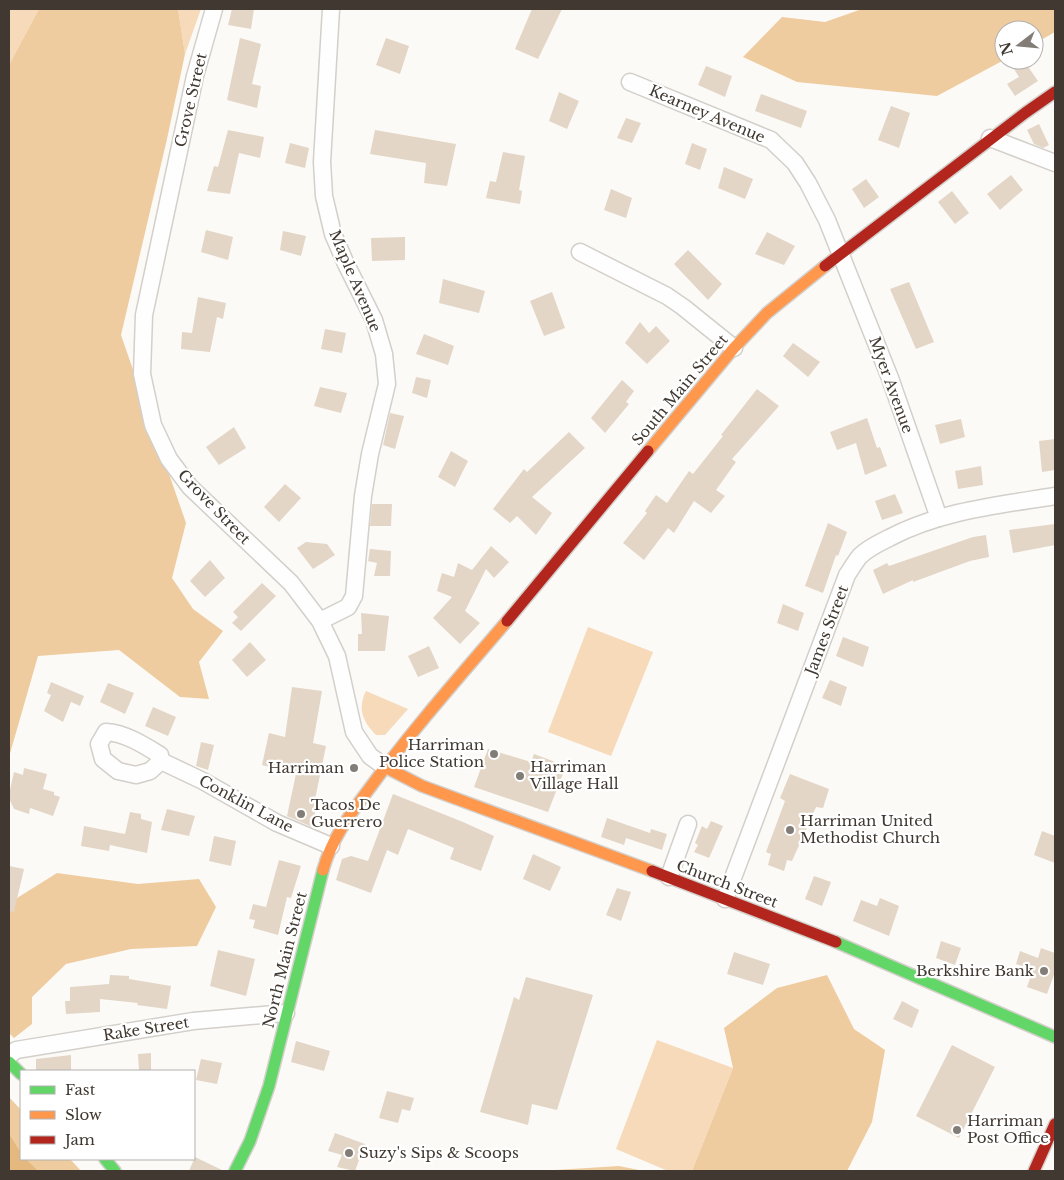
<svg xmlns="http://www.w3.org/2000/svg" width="1064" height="1180" font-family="'Libre Baskerville',serif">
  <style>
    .green { fill: #f6dab9 }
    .forest { fill: #efcc9f }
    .water { fill: #e4b87f }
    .building { fill: #e3d6c6 }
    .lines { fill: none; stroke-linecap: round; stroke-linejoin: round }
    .street-casing { stroke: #d3cfca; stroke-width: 19 }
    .fast-casing { stroke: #d3cfca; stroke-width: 14 }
    .slow-casing { stroke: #d3cfca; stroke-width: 14 }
    .jam-casing { stroke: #d3cfca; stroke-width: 14 }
    .street { stroke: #fffefe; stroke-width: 16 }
    .fast { stroke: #63d668; stroke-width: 11 }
    .slow { stroke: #ff974d; stroke-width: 11 }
    .jam { stroke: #b3261e; stroke-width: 11 }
    .poi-dot { fill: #827d76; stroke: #fff; stroke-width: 2 }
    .labels { text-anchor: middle; stroke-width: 4.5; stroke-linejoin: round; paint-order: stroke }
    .street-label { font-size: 15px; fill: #413931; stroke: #fff }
    .poi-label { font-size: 15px; fill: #413931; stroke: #fff; text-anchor: start }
  </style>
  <rect width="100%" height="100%" fill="#fcfaf7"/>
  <!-- green -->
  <g class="green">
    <path d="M9 9H39L9 65Z"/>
    <path d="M178 9H201L185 54Z"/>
    <path d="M588 627 653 652 611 756 548 732Z"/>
    <path d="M366 691 408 709 385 735H376C363 722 357 709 366 691Z"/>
    <path d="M657 1040 733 1068 692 1171H668L616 1149Z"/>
  </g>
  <!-- forest -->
  <g class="forest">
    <path d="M39 9H178L185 54 167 139 121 335 186 523 172 578 193 609 223 631 199 662 209 699 180 697 119 650 38 656 9 757V65Z"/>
    <path d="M862 9H1055V32L1034 44V30H1004V60L937 96 797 82 743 57 782 17 825 22Z"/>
    <path d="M57 873 138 884 199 879 216 907 197 946 131 949 66 964 32 997V1024L14 1038 9 1033V903Z"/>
    <path d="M827 975 854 1029 885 1050 872 1122 847 1171H692L733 1068 724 1028 777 988Z"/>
    <path d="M9 1097 21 1110V1159H70L81 1171H9Z"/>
    <path d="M619 1166 644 1171H555V1170Z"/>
  </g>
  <!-- water -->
  <path class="water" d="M9 1134 21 1153V1159H26L38 1171H9Z"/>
  <!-- building -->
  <g class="building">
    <path d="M232 9H254L251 29 228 25Z"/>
    <path d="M532 9H562L538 59 515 49Z"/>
    <path d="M240 38 261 44 252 84 261 86 257 108 227 100Z"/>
    <path d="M386 38 409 46 400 74 376 65Z"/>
    <path d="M1024 61 1038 81 1015 96 1007 84 1019 77 1014 69Z"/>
    <path d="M706 66 732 76 725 97 698 85Z"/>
    <path d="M559 92 579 101 567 129 549 121Z"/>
    <path d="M761 94 807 111 801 128 755 111Z"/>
    <path d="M891 106 910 113 899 148 878 140Z"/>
    <path d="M626 118 641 123 632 143 617 138Z"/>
    <path d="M1039 124 1049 145 1043 148 1034 144 1027 130Z"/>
    <path d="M228 130 264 137 260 158 239 153 230 194 207 191 214 166 218 167Z"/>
    <path d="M375 130 456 144 447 186 424 183 426 163 370 154Z"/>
    <path d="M290 143 309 148 305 168 285 163Z"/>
    <path d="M692 143 707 149 700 170 685 164Z"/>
    <path d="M503 152 525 156 519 190 522 191 520 204 486 198 490 181 496 182Z"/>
    <path d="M724 167 753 179 745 199 718 188Z"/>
    <path d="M1011 175 1023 190 1000 210 987 194Z"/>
    <path d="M866 179 879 197 864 208 852 189Z"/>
    <path d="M611 189 632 198 626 218 604 210Z"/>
    <path d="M952 191 969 213 955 224 938 202Z"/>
    <path d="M206 230 233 237 228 260 201 252Z"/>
    <path d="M283 231 306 236 301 256 280 250Z"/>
    <path d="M767 232 795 246 784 265 755 254Z"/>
    <path d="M405 237V260L372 261 371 238Z"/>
    <path d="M688 250 722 284 708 300 674 264Z"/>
    <path d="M443 279 485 291 479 313 439 303Z"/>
    <path d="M909 282 934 342 916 349 890 289Z"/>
    <path d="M552 292 565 328 544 336 530 301Z"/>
    <path d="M198 297 226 303 223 319 217 317 210 352 181 349 182 332 192 333Z"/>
    <path d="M640 322 649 333 656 326 670 341 647 364 625 343Z"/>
    <path d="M325 329 346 333 342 353 321 349Z"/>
    <path d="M424 334 454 346 448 365 416 354Z"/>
    <path d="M793 343 820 362 808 377 783 356Z"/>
    <path d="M416 377 431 380 427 398 412 393Z"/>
    <path d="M622 380 634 391 626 402 629 404 605 433 591 418Z"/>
    <path d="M320 387 347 393 341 413 314 406Z"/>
    <path d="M757 389 779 406 732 459 736 462 716 490 725 496 711 513 694 501 674 533 668 528 644 560 623 543 647 513 645 511 656 495 667 503 689 471 693 474 723 436 721 435Z"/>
    <path d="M390 413 404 416 395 449 383 445Z"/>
    <path d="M867 418 877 448 880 447 887 466 865 475 856 443 837 450 830 432Z"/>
    <path d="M961 419 965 437 940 444 935 425Z"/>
    <path d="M234 427 246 448 219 465 206 447Z"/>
    <path d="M569 432 585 448 532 497 552 513 536 535 517 516 510 523 493 509 524 469 527 472Z"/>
    <path d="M1055 439V470L1042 472 1039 441Z"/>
    <path d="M451 451 468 461 455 487 438 477Z"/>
    <path d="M981 466 983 485 958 489 955 471Z"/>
    <path d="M285 484 301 498 279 522 264 507Z"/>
    <path d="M895 494 903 513 882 520 875 501Z"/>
    <path d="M372 504H392L391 526H370Z"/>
    <path d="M828 523 847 532 838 556 836 555 823 593 805 586Z"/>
    <path d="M1055 524V545L1013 553 1009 530Z"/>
    <path d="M986 535 989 557 970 561 913 582V580L883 594 873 570 887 563 889 566 973 537Z"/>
    <path d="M306 542 327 544 335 555 313 569 297 548Z"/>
    <path d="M491 546 509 562 494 578 486 569 465 611 480 623 460 644 433 618 452 597 437 591 439 583 442 573 454 577 458 563 472 570Z"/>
    <path d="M370 549 391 551 390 576H374L377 563 368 561Z"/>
    <path d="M210 560 225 578 205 597 190 581Z"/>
    <path d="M262 583 276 596 241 631 232 623 238 617 233 612Z"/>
    <path d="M783 604 804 613 798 631 777 623Z"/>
    <path d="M361 613 389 616 385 651H358V634H362Z"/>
    <path d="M843 637 869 647 863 667 836 656Z"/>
    <path d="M250 642 266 660 247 677 232 660Z"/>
    <path d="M429 646 439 668 418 677 408 656Z"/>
    <path d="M830 680 847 687 841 706 822 698Z"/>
    <path d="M51 682 84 696 80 706 71 702 63 722 44 711 51 695 47 693Z"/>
    <path d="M108 683 134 693 125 714 100 702Z"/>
    <path d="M292 687 322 691 313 743 326 746 314 804 317 805 312 827 287 816 296 774 262 765 269 733 285 737Z"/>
    <path d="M153 707 176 717 168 736 145 726Z"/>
    <path d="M201 742 214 745 208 770 196 766Z"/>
    <path d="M488 749 531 762 534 754 566 766 548 812 474 787Z"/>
    <path d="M24 768 47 774 43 789 54 792V795L60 797 53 816 30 808 29 814 14 809 9 798V794L14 772 23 775Z"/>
    <path d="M790 774 829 789 823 808 816 807 792 861 787 860 784 871 768 865 771 854 766 852 785 801 780 798Z"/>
    <path d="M393 794 463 822 494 836 481 871 450 859 454 848 408 829 398 855 387 850 371 893 336 880 342 859 351 856 368 861Z"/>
    <path d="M167 809 195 816 189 836 161 830Z"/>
    <path d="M130 812 141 814V819L152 822 147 853 110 845 109 851 81 846 84 826 125 834Z"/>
    <path d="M607 818 650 833 651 829 667 834 662 850 626 838 624 845 601 837Z"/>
    <path d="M711 821 723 826 709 858 694 852 698 845 695 843 702 826 707 829Z"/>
    <path d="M1042 831 1055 836V863L1034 855Z"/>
    <path d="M214 836 236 841 231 866 209 861Z"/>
    <path d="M533 854 561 867 550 891 523 879Z"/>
    <path d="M279 860 301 866 291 898 287 897 278 935 253 928 255 920 249 919 253 904 266 907Z"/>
    <path d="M9 866 24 869 14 912 9 911Z"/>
    <path d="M814 876 831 882 822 906 805 899Z"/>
    <path d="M617 888 631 892 621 921 606 915Z"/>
    <path d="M880 898 899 906 889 936 853 921 861 900 877 906Z"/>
    <path d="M941 941 961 948 955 965 936 958Z"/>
    <path d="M1041 948 1055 953V972L1047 994 1027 987 1033 970 1016 964 1020 951 1038 958Z"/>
    <path d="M218 950 255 959 246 996 210 986Z"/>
    <path d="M734 952 770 964 763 985 727 974Z"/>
    <path d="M110 975 129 976V979L171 986 167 1009 137 1005 138 1003 100 999V1012L66 1014 65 1001H70V987L109 984Z"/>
    <path d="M526 977 593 995 557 1110 532 1104 528 1125 480 1112 514 997 519 1000Z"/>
    <path d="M902 1001 919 1010 912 1028 893 1019Z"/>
    <path d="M296 1041 330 1051 324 1071 291 1062Z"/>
    <path d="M952 1045 995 1067 959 1138 916 1116Z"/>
    <path d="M151 1053V1071H139L138 1054Z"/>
    <path d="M71 1055V1071H36V1059Z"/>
    <path d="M201 1059 222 1063 217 1084 196 1080Z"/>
    <path d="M387 1091 414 1098 410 1111 402 1109 398 1123 379 1118Z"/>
    <path d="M335 1133 365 1144 355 1171 337 1167 342 1155 328 1151Z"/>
    <path d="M195 1157 222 1170 221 1171H189Z"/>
  </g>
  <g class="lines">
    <!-- street casing -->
    <g class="street-casing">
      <g id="street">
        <path d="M214 9 195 76 144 315 142 374 153 425 169 459 190 487 291 583 320 621 337 656 354 732 370 756 385 767"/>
        <path d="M630 82 771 140 795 163 808 183 827 220 890 378 939 518"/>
        <path d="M990 138 1055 163"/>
        <path d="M580 252 667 296 683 307 734 348"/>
        <path d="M320 621 348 607 354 596 363 496 370 454 387 384 384 354 374 320 346 264 333 234 324 196 322 162 331 9"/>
        <path d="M106 732C125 733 144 745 160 755L161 761 150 771 136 775 118 771 103 759 99 744Z"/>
        <path d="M161 761 203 781 277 823 331 846"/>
        <path d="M669 877 688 824"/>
        <path d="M725 899 847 575C851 569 855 562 860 556 868 548 879 543 889 538 940 511 999 505 1055 496"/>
        <path d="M9 1056 16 1050 193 1021 286 1013"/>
      </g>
    </g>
    <!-- fast casing -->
    <g class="fast-casing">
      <g id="fast">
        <path d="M836 942 1055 1037"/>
        <path d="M9 1062 21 1074"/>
        <path d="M105 1159 115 1171"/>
        <path d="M235 1171 250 1141 269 1086 323 870"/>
      </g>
    </g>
    <!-- slow casing -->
    <g class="slow-casing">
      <g id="slow">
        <path d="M648 451 734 348 767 313 825 266"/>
        <path d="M385 767 422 786 652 871"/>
        <path d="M323 870C332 837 352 812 372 785 414 728 461 675 507 621"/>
      </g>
    </g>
    <!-- jam casing -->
    <g class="jam-casing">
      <g id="jam">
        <path d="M825 266 1025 113 1055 92"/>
        <path d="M507 621 648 451"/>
        <path d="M652 871 836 942"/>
        <path d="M1034 1171 1055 1124"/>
      </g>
    </g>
    <!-- street -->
    <use href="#street" class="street"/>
    <!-- fast -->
    <use href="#fast" class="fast"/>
    <!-- slow -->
    <use href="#slow" class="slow"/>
    <!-- jam -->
    <use href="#jam" class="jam"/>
  </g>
  <!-- markers -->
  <g class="poi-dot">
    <circle cx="494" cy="754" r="5"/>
    <circle cx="354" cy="768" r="5"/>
    <circle cx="520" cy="776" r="5"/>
    <circle cx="301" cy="814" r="5"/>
    <circle cx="790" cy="830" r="5"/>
    <circle cx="1044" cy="971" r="5"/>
    <circle cx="957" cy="1130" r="5"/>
    <circle cx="349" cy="1153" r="5"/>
  </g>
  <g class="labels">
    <!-- street labels -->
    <g class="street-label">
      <text transform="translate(191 100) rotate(-77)" y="5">Grove Street</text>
      <text transform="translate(707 114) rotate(23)" y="5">Kearney Avenue</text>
      <text transform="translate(355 281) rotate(67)" y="5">Maple Avenue</text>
      <text transform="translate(891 385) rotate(70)" y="5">Myer Avenue</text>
      <text transform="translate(680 390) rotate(-50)" y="5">South Main Street</text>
      <text transform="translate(214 507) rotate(46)" y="5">Grove Street</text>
      <text transform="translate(827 630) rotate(-69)" y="5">James Street</text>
      <text transform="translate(246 804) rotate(28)" y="5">Conklin Lane</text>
      <text transform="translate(727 884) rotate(21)" y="5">Church Street</text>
      <text transform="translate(285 960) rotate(-76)" y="5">North Main Street</text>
      <text transform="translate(146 1029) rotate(-9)" y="5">Rake Street</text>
    </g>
    <!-- poi labels -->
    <g class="poi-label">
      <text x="484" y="750" text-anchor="end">Harriman<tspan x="484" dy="17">Police Station</tspan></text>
      <text x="530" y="772">Harriman<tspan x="530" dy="17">Village Hall</tspan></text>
      <text x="344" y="773" text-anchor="end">Harriman</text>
      <text x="311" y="810">Tacos De<tspan x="311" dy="17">Guerrero</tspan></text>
      <text x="800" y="826">Harriman United<tspan x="800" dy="17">Methodist Church</tspan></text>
      <text x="1034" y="976" text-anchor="end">Berkshire Bank</text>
      <text x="967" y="1126">Harriman<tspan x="967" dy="17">Post Office</tspan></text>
      <text x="359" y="1158">Suzy's Sips &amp; Scoops</text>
    </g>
  </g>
  <!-- border -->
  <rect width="1064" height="1180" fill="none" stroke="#413931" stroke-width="20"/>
  <!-- legend -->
  <rect x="20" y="1070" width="175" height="90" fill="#ffffff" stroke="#b3b0ad"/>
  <rect x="30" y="1086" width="25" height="8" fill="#63d668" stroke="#b3b0ad"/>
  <text x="65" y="1095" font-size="15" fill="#413931">Fast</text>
  <rect x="30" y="1111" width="25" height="8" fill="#ff974d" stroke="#b3b0ad"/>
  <text x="65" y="1120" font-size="15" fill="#413931">Slow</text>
  <rect x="30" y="1136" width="25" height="8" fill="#b3261e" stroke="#b3b0ad"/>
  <text x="65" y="1145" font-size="15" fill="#413931">Jam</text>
  <!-- north arrow -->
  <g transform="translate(1019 45) rotate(254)"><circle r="24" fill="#ffffff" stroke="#b3b0ad"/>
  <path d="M0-4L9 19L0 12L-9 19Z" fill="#827d76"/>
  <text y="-8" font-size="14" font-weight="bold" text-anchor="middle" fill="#413931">N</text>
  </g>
</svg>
